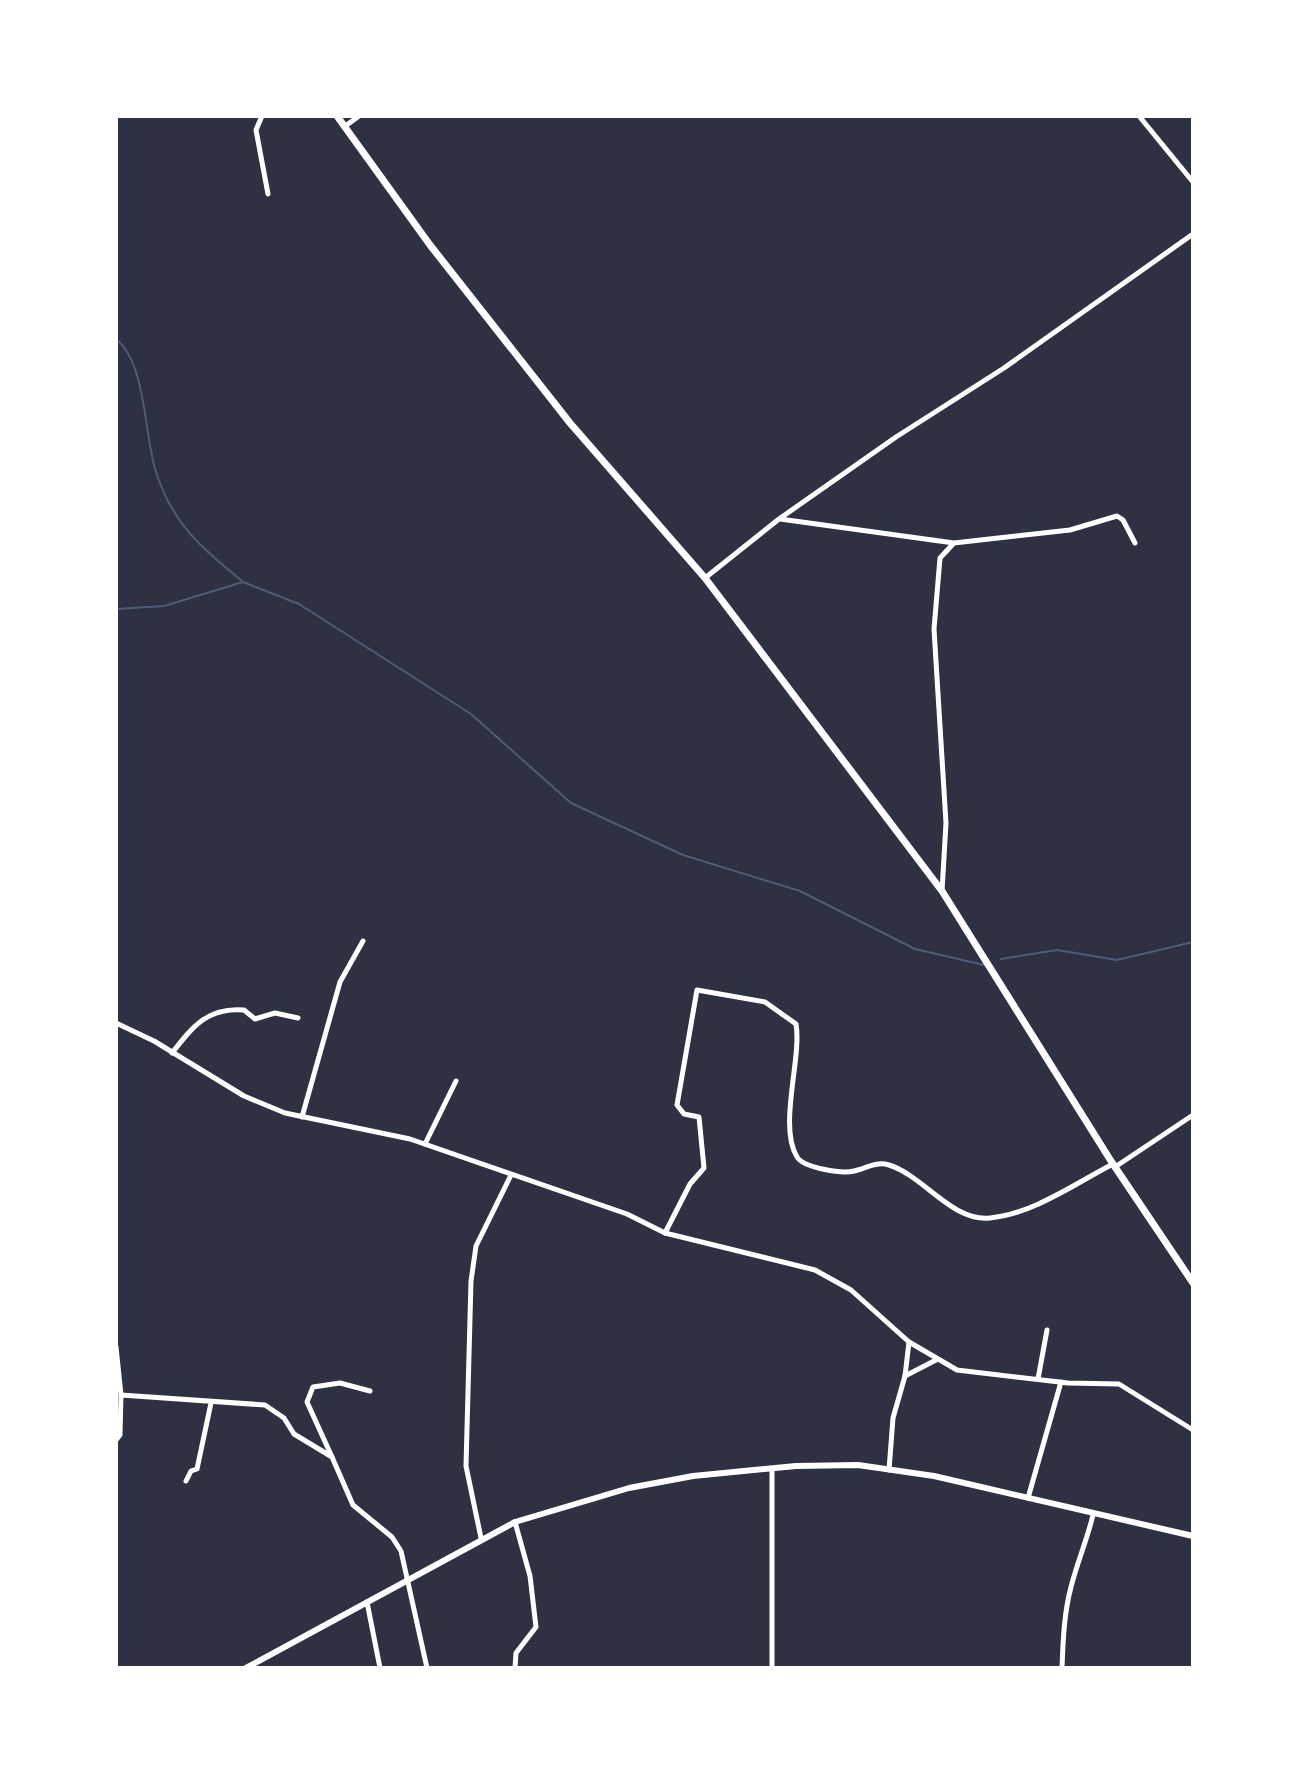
<svg xmlns="http://www.w3.org/2000/svg" width="1309" height="1784" font-family="Commissioner,sans-serif">
  <style>
    .lines { fill: none; stroke-linecap: round; stroke-linejoin: round }
    .stream { stroke: #4f5d75; stroke-width: 2 }
    .minor { stroke: #fff; stroke-width: 5 }
    .tertiary { stroke: #fff; stroke-width: 6 }
    .primary { stroke: #fff; stroke-width: 7 }
  </style>
  <rect width="100%" height="100%" fill="#2d3142"/>
  <g class="lines">
    <!-- stream -->
    <g class="stream">
      <path d="M116 339C147 364 144 437 156 472 173 525 201 547 242 581"/>
      <path d="M116 609 164 606 243 582 299 604 471 714 571 803 683 855 800 891 915 949 984 965"/>
      <path d="M1001 959 1057 950 1117 960 1193 942"/>
    </g>
    <!-- minor -->
    <g class="minor">
      <path d="M262 116 256 130 268 194"/>
      <path d="M1139 116 1193 182"/>
      <path d="M344 127 359 116"/>
      <path d="M780 519 954 543 1070 530 1117 516 1123 520 1135 543"/>
      <path d="M705 578 779 519 896 437 1004 368 1193 234"/>
      <path d="M942 891 946 823 934 629 940 558 953 544"/>
      <path d="M116 1023 154 1041 244 1096 285 1113 410 1139 627 1214 665 1233 815 1270 851 1290 909 1342 957 1370 1068 1383 1119 1384 1193 1430"/>
      <path d="M172 1053C193 1026 208 1007 244 1010L255 1019 275 1013 298 1018"/>
      <path d="M302 1117 340 982 363 941"/>
      <path d="M425 1144 456 1081"/>
      <path d="M1115 1167 1193 1115"/>
      <path d="M665 1233 690 1184 704 1168 699 1117 684 1114 677 1105 697 990 765 1002 796 1024C802 1058 778 1126 797 1157 804 1168 842 1174 854 1171 867 1168 876 1161 889 1165 924 1176 952 1222 990 1218 1033 1214 1076 1183 1113 1164"/>
      <path d="M116 1347 121 1395"/>
      <path d="M905 1376 936 1360"/>
      <path d="M1038 1379 1047 1330"/>
      <path d="M116 1440 120 1435 121 1395 265 1405 284 1418 294 1434 332 1457 353 1505 392 1537 401 1551 427 1668"/>
      <path d="M332 1457 307 1402 313 1387 340 1383 370 1391"/>
      <path d="M772 1469V1668"/>
      <path d="M889 1470 893 1418 905 1376 909 1342"/>
      <path d="M186 1481 191 1471 197 1469 211 1403"/>
      <path d="M1028 1498 1061 1382"/>
      <path d="M515 1522 530 1576 536 1627 516 1653 515 1668"/>
      <path d="M481 1538 466 1466 471 1281 476 1246 511 1175"/>
      <path d="M367 1602 380 1668"/>
      <path d="M1062 1668C1063 1641 1064 1613 1071 1587 1077 1563 1087 1540 1093 1515"/>
    </g>
    <!-- tertiary -->
    <path class="tertiary" d="M246 1668 515 1522 629 1488 693 1476 796 1466 858 1465 934 1476 1193 1536"/>
    <!-- primary -->
    <path class="primary" d="M337 116 430 245 570 423 705 578 942 891 1111 1161 1193 1283"/>
  </g>
  <!-- border -->
  <rect width="1309" height="1784" fill="none" stroke="#ffffff" stroke-width="236"/>
</svg>
